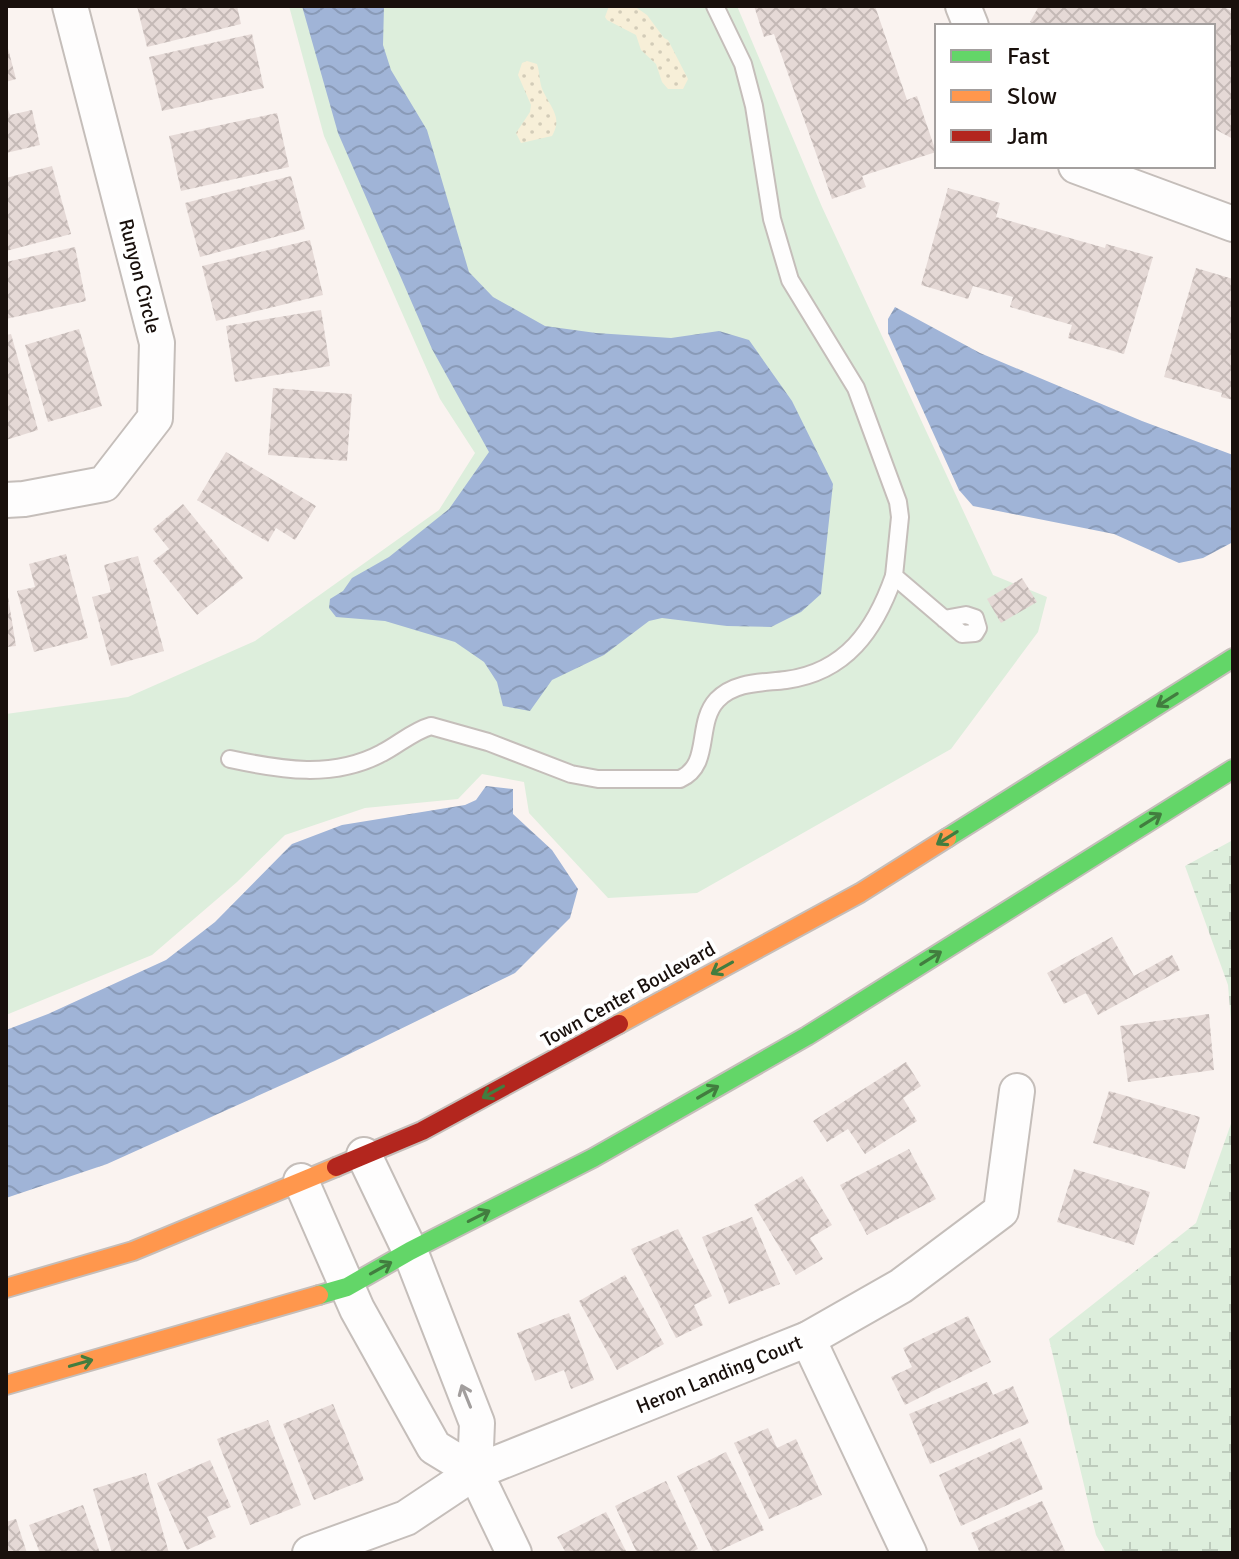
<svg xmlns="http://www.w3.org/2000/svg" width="1239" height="1559" font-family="Signika,sans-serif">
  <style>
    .grass { fill: #ddeedc }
    .wetland { fill: url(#wetland-marsh) }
    .sand { fill: url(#sand-dots) }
    .water { fill: url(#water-waves) }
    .building { fill: url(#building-cross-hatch) }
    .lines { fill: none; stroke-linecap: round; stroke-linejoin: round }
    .lane-casing { stroke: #c5beba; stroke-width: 20 }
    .street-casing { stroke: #c5beba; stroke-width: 38 }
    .fast-casing { stroke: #c5beba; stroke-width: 22 }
    .slow-casing { stroke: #c5beba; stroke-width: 22 }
    .jam-casing { stroke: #c5beba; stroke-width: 22 }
    .lane { stroke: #fefdfd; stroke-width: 16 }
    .street { stroke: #fefdfd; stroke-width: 34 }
    .fast { stroke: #63d668; stroke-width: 18 }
    .slow { stroke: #ff974d; stroke-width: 18 }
    .jam { stroke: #b3261e; stroke-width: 18 }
    .oneway { stroke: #427d3f }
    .oneway2 { stroke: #a29e9d }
    .labels { text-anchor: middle; stroke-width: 8; stroke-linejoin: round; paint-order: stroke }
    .street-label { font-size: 20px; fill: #19100c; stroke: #fff }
  </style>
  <defs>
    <pattern id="wetland-marsh" width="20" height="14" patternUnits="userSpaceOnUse" patternTransform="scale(2)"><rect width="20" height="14" fill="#ddeedc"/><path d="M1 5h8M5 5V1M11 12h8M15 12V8" fill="none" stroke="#bdcbbc"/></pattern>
    <pattern id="sand-dots" width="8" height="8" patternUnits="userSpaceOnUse" patternTransform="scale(2)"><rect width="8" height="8" fill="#f7efd8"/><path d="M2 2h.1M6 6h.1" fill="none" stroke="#d3ccb8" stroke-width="1.8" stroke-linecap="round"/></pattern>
    <pattern id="water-waves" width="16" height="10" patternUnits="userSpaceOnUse" patternTransform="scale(2)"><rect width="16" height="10" fill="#a0b4d7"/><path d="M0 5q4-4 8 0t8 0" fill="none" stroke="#899ab7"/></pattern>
    <pattern id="building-cross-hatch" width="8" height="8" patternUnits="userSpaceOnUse" patternTransform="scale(2)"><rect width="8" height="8" fill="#e5d9d6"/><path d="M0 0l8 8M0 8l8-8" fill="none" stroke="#c4b9b6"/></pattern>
  </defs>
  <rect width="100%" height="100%" fill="#faf3f0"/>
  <!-- grass -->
  <path class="grass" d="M289 6H737L822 207 993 575 1047 597 1038 632 951 749 697 893 608 898 529 813 524 782 482 774 458 799 365 808 285 835 237 882 152 955 6 1015V714L128 697 255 641 439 510 475 453 440 399 324 136Z"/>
  <!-- wetland -->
  <g class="wetland">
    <path d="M1233 840V1045L1228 985 1185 866Z"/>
    <path d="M1233 1118V1553H1106L1096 1535 1049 1339 1196 1223Z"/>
  </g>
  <!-- sand -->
  <g class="sand">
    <path d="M609 6H634L647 15 664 38 668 40 688 79 683 89H668L662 82 656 64 641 50 636 35 607 20 605 17Z"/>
    <path d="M527 61 537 64C540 72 539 83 543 91 551 108 563 118 552 136L521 143 516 133 530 112 531 105 518 75 522 63Z"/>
  </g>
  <!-- water -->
  <g class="water">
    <path d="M302 6H384L383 45 391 70 427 130 469 272 493 297 545 326 596 333 671 338 719 331 749 340 792 401 833 484 821 594 801 612 771 627 727 626 662 618 649 621 604 655 552 680 530 711 503 706 497 682 484 662 455 642 385 621 336 617 329 608 330 599 343 591 352 578 389 557 449 509 489 452 432 349 338 133Z"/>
    <path d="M895 307 980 353 1142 421 1233 455V542L1203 558 1179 563 1114 534 973 506 959 490 888 333V319Z"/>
    <path d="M486 786 513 789V814L552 850 578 889 570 918 515 973 335 1061 107 1164 6 1198V1030L48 1014 166 960 215 922 292 844 342 825 465 805 476 800Z"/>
  </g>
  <!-- building -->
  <g class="building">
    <path d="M137 6H237L241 24 147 47Z"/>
    <path d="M754 6H875L907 100 917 96 936 152 862 176 866 187 832 199 774 34 764 37Z"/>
    <path d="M1039 6H1223L1233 12V139L1213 128V26H1037L1030 22Z"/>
    <path d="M252 34 264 88 162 111 149 57Z"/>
    <path d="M6 41 16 79 6 82Z"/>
    <path d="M6 103 10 115 32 110 40 145 6 153Z"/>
    <path d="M277 113 289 167 181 191 169 136Z"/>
    <path d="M52 166 71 234 6 251V178Z"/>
    <path d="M291 176 305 229 200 257 185 203Z"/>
    <path d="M948 188 1000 203 996 217 1105 248 1106 244 1153 257 1124 354 1068 338 1072 325 1010 307 1013 297 973 286 968 299 921 285Z"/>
    <path d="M310 240 323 295 216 321 202 266Z"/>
    <path d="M75 247 86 301 6 319V262Z"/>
    <path d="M1196 268 1233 279V400L1221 397 1222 393 1164 377Z"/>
    <path d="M321 310 330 366 235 382 226 326Z"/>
    <path d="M79 329 102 406 48 422 25 345Z"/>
    <path d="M11 334 38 430 6 440V335Z"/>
    <path d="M273 388 352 394 347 461 268 455Z"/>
    <path d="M226 452 316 506 295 540 276 528 268 542 197 500Z"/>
    <path d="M183 504 243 578 197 615 153 561 169 549 153 529Z"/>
    <path d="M66 554 88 638 34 652 17 591 35 587 29 564Z"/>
    <path d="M138 556 164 651 111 666 92 597 111 592 104 565Z"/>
    <path d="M1022 578 1037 602 1001 623 987 599Z"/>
    <path d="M8 597 16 646 6 647V598Z"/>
    <path d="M1112 937 1134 976 1172 955 1180 970 1098 1015 1086 993 1064 1004 1047 973Z"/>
    <path d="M1209 1014 1214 1070 1128 1082 1120 1026Z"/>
    <path d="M906 1062 921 1086 903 1098 917 1121 865 1154 848 1129 827 1142 813 1121Z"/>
    <path d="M1109 1091 1200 1117 1185 1169 1093 1143Z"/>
    <path d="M909 1149 936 1199 867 1235 840 1185Z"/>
    <path d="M1074 1169 1150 1192 1134 1245 1057 1222Z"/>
    <path d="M802 1176 832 1225 810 1238 823 1259 796 1275 754 1205Z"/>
    <path d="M752 1217 780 1284 729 1304 702 1237Z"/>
    <path d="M678 1229 712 1296 694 1305 703 1325 676 1338 631 1249Z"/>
    <path d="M625 1275 664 1344 617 1370 579 1301Z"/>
    <path d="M569 1313 594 1380 571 1389 564 1370 535 1381 517 1333Z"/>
    <path d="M968 1316 991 1362 905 1405 891 1377 912 1367 903 1348Z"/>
    <path d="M987 1382 993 1395 1013 1386 1029 1423 930 1464 909 1414Z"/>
    <path d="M333 1404 364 1480 314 1500 283 1424Z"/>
    <path d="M268 1420 301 1505 250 1525 217 1439Z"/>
    <path d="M768 1428 777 1448 796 1439 822 1495 769 1519 734 1443Z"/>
    <path d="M1020 1438 1043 1489 961 1526 939 1475Z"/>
    <path d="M726 1452 764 1530 714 1553 677 1476Z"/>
    <path d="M210 1460 231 1507 207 1517 216 1537 187 1550 157 1483Z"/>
    <path d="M146 1473 169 1553H112L93 1489Z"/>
    <path d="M666 1481 698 1549 690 1553H637L615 1506Z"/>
    <path d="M1042 1501 1066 1553H980L971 1533Z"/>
    <path d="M83 1505 100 1553H40L29 1525Z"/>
    <path d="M606 1512 627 1553H566L557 1537Z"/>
    <path d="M16 1519 27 1553H6V1522Z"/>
  </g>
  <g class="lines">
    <!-- lane casing -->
    <g class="lane-casing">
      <g id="lane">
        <path d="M715 6 743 64 754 106 772 219 790 280 856 388 898 502 900 517 894 576 962 634 975 633 978 628 975 618 966 615 944 619"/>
        <path d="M230 759C281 770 333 779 382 753 398 745 413 731 431 726L488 742 571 774 598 779H680C712 765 695 724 717 700 735 681 763 683 786 680 846 672 875 630 894 576"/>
      </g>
    </g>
    <!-- street casing -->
    <g class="street-casing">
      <g id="street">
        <path d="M963 6 971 26"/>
        <path d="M1076 166 1233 224"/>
        <path d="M6 500 24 499 104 484 155 418 157 343 70 6"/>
        <path d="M364 1155 410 1251 477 1423 475 1472 514 1553"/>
        <path d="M301 1181 357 1309 434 1447 475 1472"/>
        <path d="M808 1339 909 1553"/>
        <path d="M310 1553 406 1518 475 1472 808 1339 901 1286 1001 1211 1017 1091"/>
      </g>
    </g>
    <!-- fast casing -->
    <g class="fast-casing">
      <g id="fast">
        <path d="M947 838 1233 658"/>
        <path d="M319 1295 347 1287 410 1251 593 1158 807 1036 1233 769"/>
      </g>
    </g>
    <!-- slow casing -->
    <g class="slow-casing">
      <g id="slow">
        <path d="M619 1024 860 893 947 838"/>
        <path d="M6 1288 133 1251 336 1167"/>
        <path d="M6 1385 319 1295"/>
      </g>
    </g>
    <!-- jam casing -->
    <g class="jam-casing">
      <path id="jam" d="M336 1167 422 1131 619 1024"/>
    </g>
    <!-- lane -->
    <use href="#lane" class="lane"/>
    <!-- street -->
    <use href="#street" class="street"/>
    <!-- fast -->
    <use href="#fast" class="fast"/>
    <!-- slow -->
    <use href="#slow" class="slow"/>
    <!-- jam -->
    <use href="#jam" class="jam"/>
  </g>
  <!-- one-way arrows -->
  <defs><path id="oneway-shaft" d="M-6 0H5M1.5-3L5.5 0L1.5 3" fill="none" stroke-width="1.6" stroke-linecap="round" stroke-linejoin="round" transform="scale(2)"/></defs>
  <g class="oneway">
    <use href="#oneway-shaft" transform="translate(1167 700) rotate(148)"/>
    <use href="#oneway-shaft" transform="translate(1151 820) rotate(-32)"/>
    <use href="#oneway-shaft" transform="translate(947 838) rotate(148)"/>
    <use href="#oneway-shaft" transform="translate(931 958) rotate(-32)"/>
    <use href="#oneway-shaft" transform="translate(722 968) rotate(151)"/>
    <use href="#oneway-shaft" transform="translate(493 1092) rotate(151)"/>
    <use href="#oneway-shaft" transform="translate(708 1092) rotate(-30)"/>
    <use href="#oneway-shaft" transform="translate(479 1216) rotate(-27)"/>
    <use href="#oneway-shaft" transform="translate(381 1268) rotate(-29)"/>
    <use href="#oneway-shaft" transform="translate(81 1363) rotate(-16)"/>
  </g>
  <use class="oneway2" href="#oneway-shaft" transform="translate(466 1396) rotate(-112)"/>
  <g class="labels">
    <!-- street labels -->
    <g class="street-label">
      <text transform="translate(140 276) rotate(76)" y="7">Runyon Circle</text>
      <text transform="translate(628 994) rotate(-29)" y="7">Town Center Boulevard</text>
      <text transform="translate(719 1374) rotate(-22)" y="7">Heron Landing Court</text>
    </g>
  </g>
  <!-- border -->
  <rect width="1239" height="1559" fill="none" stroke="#19100c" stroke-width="16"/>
  <!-- legend -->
  <rect x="935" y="24" width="280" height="144" fill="#ffffff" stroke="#a39f9e" stroke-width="2"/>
  <rect x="951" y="50" width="40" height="12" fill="#63d668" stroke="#a39f9e" stroke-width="2"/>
  <text x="1007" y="64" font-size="24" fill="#19100c">Fast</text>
  <rect x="951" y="90" width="40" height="12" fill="#ff974d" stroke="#a39f9e" stroke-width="2"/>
  <text x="1007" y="104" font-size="24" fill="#19100c">Slow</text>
  <rect x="951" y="130" width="40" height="12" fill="#b3261e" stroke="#a39f9e" stroke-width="2"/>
  <text x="1007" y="144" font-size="24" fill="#19100c">Jam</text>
</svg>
